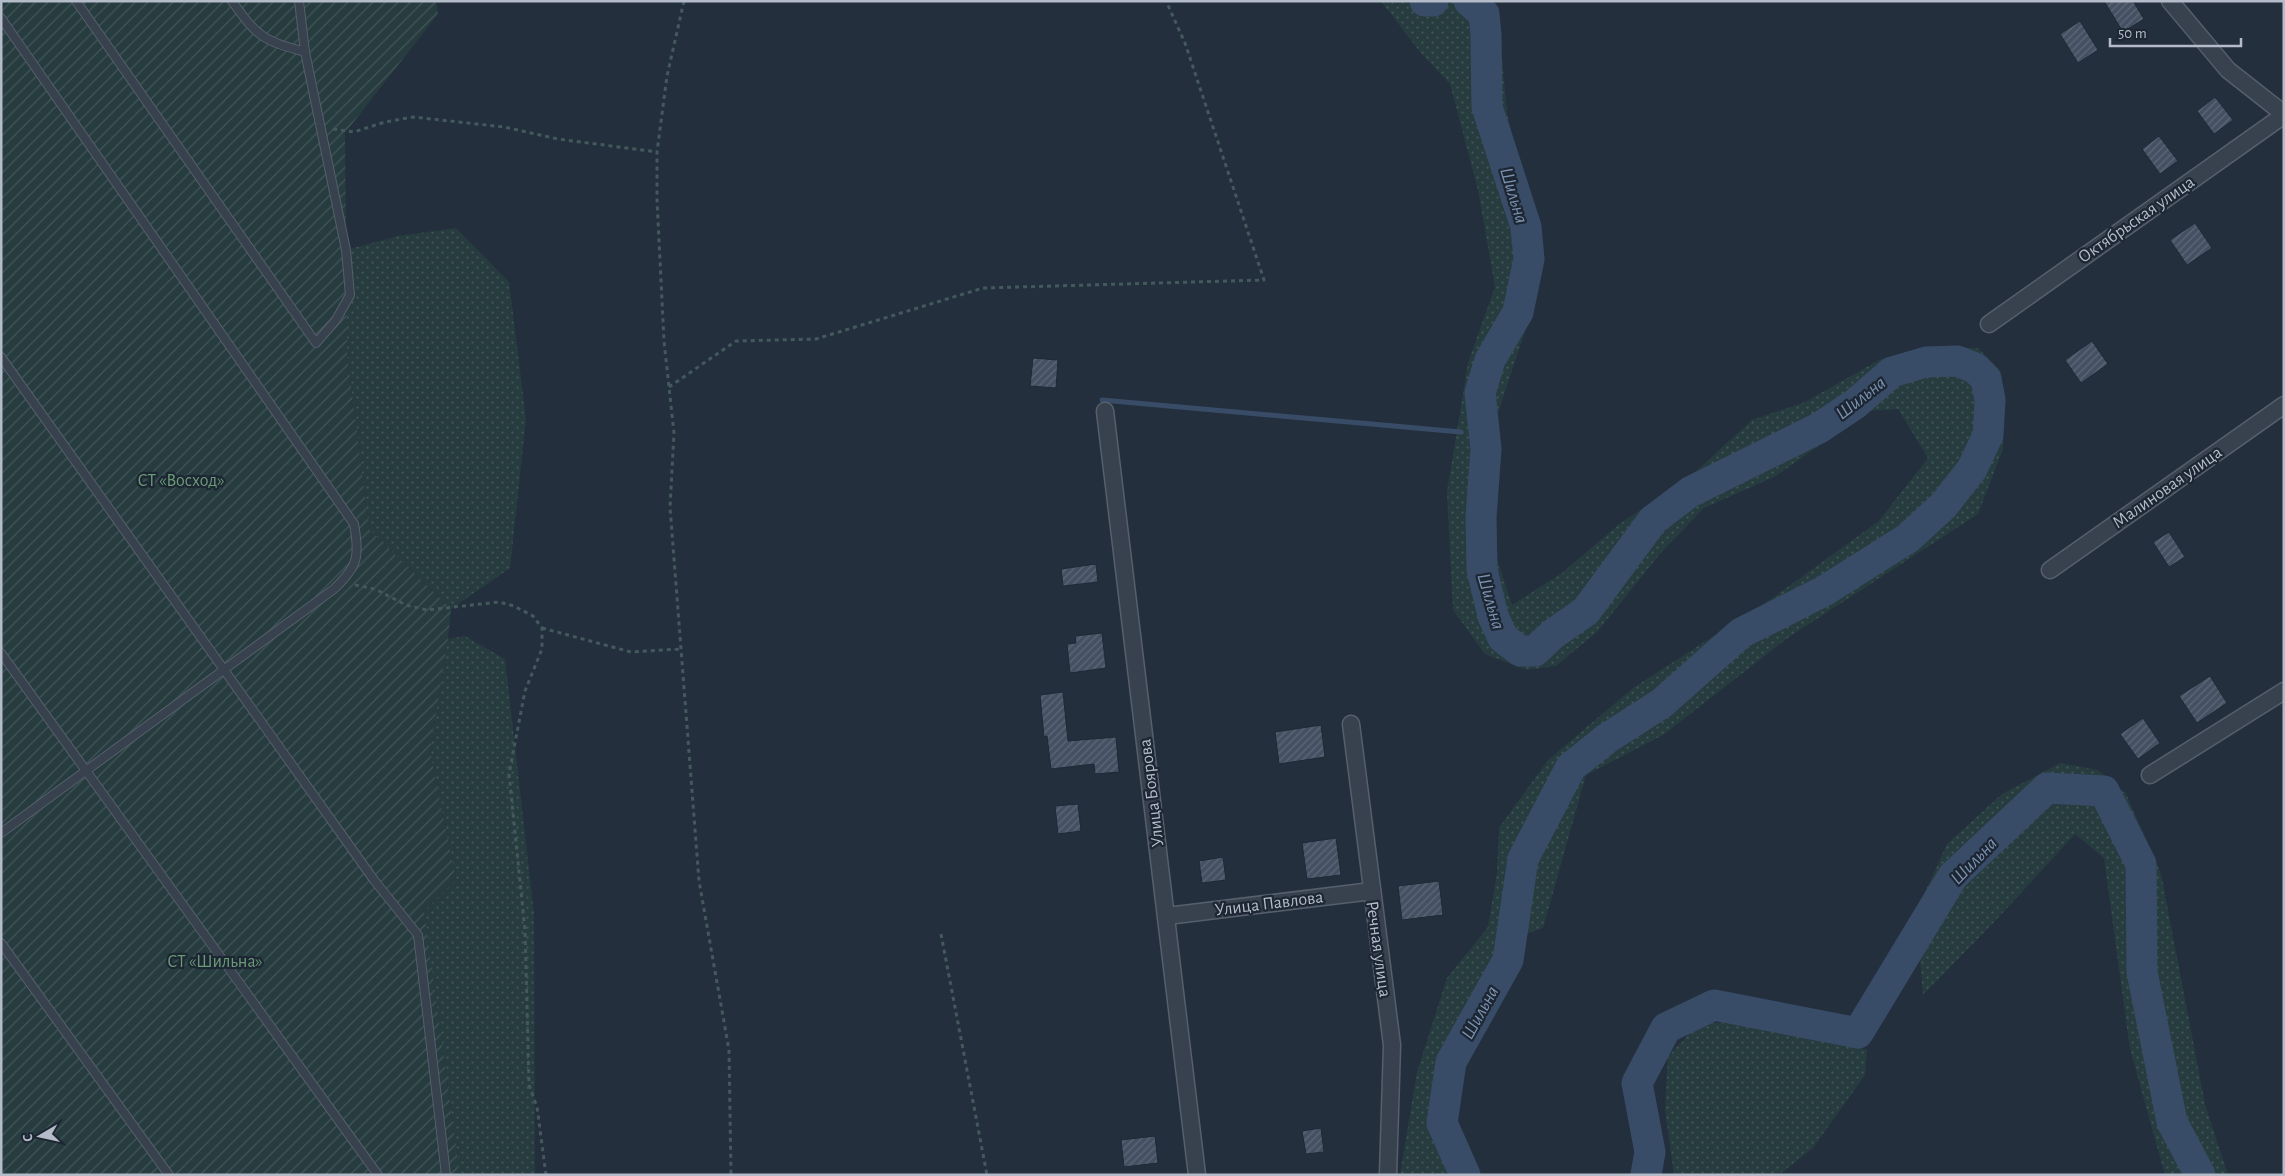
<svg xmlns="http://www.w3.org/2000/svg" width="2285" height="1176" font-family="'Alegreya Sans',sans-serif">
  <style>
    .grass { fill: url(#grass-dots) }
    .garden { fill: url(#garden-furrows) }
    .lines { fill: none; stroke-linecap: round; stroke-linejoin: round }
    .stream { stroke: #394c67; stroke-width: 5 }
    .river { stroke: #394c67; stroke-width: 31 }
    .building { fill: url(#building-hatch); stroke: #1f2835 }
    .service-casing { stroke: #565f6c; stroke-width: 10 }
    .minor-casing { stroke: #565f6c; stroke-width: 19 }
    .path { stroke: #44595c; stroke-width: 3; stroke-dasharray: 4 4; stroke-linecap: butt }
    .service { stroke: #38414e; stroke-width: 8 }
    .minor { stroke: #38414e; stroke-width: 16 }
    .labels { text-anchor: middle; stroke-width: 4.5; stroke-linejoin: round; paint-order: stroke }
    .street-label { font-size: 18px; fill: #b4bcc9; stroke: #1d2633 }
    .park-label { font-size: 18px; fill: #6b9a76; stroke: #1d2633 }
    .water-label { font-size: 19px; font-style: italic; fill: #7c92b1; stroke: #1d2633 }
  </style>
  <defs>
    <pattern id="grass-dots" width="8" height="8" patternUnits="userSpaceOnUse" patternTransform="scale(1.25)"><rect width="8" height="8" fill="#263c3f"/><path d="M2 2h.1M6 6h.1" fill="none" stroke="#435659" stroke-width="1.8" stroke-linecap="round"/></pattern>
    <pattern id="garden-furrows" width="10" height="10" patternUnits="userSpaceOnUse" patternTransform="scale(1.25)"><rect width="10" height="10" fill="#263c3f"/><path d="M-1 1l2-2M0 10L10 0M9 11l2-2" fill="none" stroke="#435659"/></pattern>
    <pattern id="building-hatch" width="6" height="6" patternUnits="userSpaceOnUse" patternTransform="scale(1.25)"><rect width="6" height="6" fill="#455162"/><path d="M-1 1l2-2M0 6l6-6M5 7l2-2" fill="none" stroke="#5d6877"/></pattern>
  </defs>
  <rect width="100%" height="100%" fill="#242f3e"/>
  <!-- grass -->
  <g class="grass">
    <path d="M1381 1H1486L1502 59 1507 113 1520 173 1536 298 1486 449 1494 550 1512 605 1562 573 1618 525 1691 476 1752 420 1805 402 1881 359 1928 349 1978 348 2001 372 2003 449 1978 514 1789 637 1663 735 1586 775 1543 928 1512 939 1494 986 1457 1052 1444 1128 1465 1175H1400L1417 1072 1447 978 1488 927 1497 873 1499 828 1548 760 1633 688 1774 597 1879 521 1928 458 1898 409 1868 411 1776 476 1704 508 1659 555 1598 631 1556 666 1526 670 1485 654 1453 610 1447 492 1468 363 1495 287 1478 190 1450 84 1420 52Z"/>
    <path d="M456 228 509 282 526 419 510 568 451 609 369 529 347 353 346 250 398 236Z"/>
    <path d="M465 636 505 659 534 914 535 1175H460L424 911 456 880 430 751 448 639Z"/>
    <path d="M2060 763 2098 770 2126 794 2161 874 2205 1104 2228 1175H2165L2130 1049 2104 858 2075 834 1996 920 1923 995 1916 912 1947 844 2002 794Z"/>
    <path d="M1752 1020 1804 1032 1867 1050 1865 1075 1813 1148 1779 1175H1674L1665 1109 1668 1056 1699 1024Z"/>
  </g>
  <!-- garden -->
  <path class="garden" d="M1 1H436L438 14 345 133 347 353 369 529 451 609 448 639 430 751 456 880 424 911 460 1175H1Z"/>
  <g class="lines">
    <!-- stream -->
    <path class="stream" d="M1102 400 1461 432"/>
    <!-- river -->
    <g class="river">
      <path d="M1425 1H1433"/>
      <path d="M1465 1175 1442 1123 1451 1062 1508 960 1523 859 1571 767 1606 739 1662 703 1741 633 1824 591 1908 538 1943 506 1972 469 1988 435 1990 400 1986 379 1975 368 1957 361 1926 362 1892 372 1855 404 1819 428 1690 492 1653 520 1586 611 1553 634 1535 651H1520L1503 638 1493 616 1482 570 1481 517 1486 449 1480 393 1490 360 1518 312 1529 259 1526 227 1487 107 1486 35 1484 14 1469 1"/>
      <path d="M1646 1175 1650 1152 1637 1083 1666 1028 1714 1005 1858 1033 1953 876 2047 788 2104 791 2141 864 2142 972 2172 1122 2200 1175"/>
    </g>
  </g>
  <!-- building -->
  <g class="building">
    <path d="M2104 1H2133L2144 19 2123 32Z"/>
    <path d="M2080 21 2098 50 2078 63 2060 34Z"/>
    <path d="M2215 97 2233 120 2214 134 2197 111Z"/>
    <path d="M2159 136 2178 161 2160 174 2142 149Z"/>
    <path d="M2195 223 2212 248 2187 265 2170 240Z"/>
    <path d="M2092 341 2108 364 2081 383 2065 360Z"/>
    <path d="M1033 358 1058 360 1056 388 1030 386Z"/>
    <path d="M2169 532 2185 557 2169 567 2153 542Z"/>
    <path d="M1096 564 1098 582 1063 586 1061 569Z"/>
    <path d="M1102 633 1106 668 1070 673 1067 644 1076 643 1075 636Z"/>
    <path d="M2210 676 2227 703 2197 723 2179 696Z"/>
    <path d="M1063 692 1068 741 1116 737 1119 772 1095 774 1094 764 1051 769 1047 736 1044 737 1040 695Z"/>
    <path d="M2143 718 2160 743 2138 759 2120 734Z"/>
    <path d="M1321 725 1325 757 1279 764 1275 732Z"/>
    <path d="M1078 804 1081 831 1058 834 1055 806Z"/>
    <path d="M1336 838 1341 875 1307 879 1302 843Z"/>
    <path d="M1223 857 1226 880 1202 883 1199 861Z"/>
    <path d="M1439 881 1443 915 1402 920 1398 886Z"/>
    <path d="M1321 1128 1324 1152 1306 1154 1302 1131Z"/>
    <path d="M1155 1136 1158 1163 1124 1167 1121 1140Z"/>
  </g>
  <g class="lines">
    <!-- service casing -->
    <g class="service-casing">
      <g id="service">
        <path d="M76 1 316 343 336 320 350 295 346 250 305 52 299 1"/>
        <path d="M232 1C258 38 263 40 305 52"/>
        <path d="M1 18 354 524C360 557 358 566 334 589L1 833"/>
        <path d="M1 357 374 880 418 935 446 1175"/>
        <path d="M1 653 378 1175"/>
        <path d="M1 943 169 1175"/>
      </g>
    </g>
    <!-- minor casing -->
    <g class="minor-casing">
      <g id="minor">
        <path d="M2170 1 2228 70 2284 114"/>
        <path d="M1989 324 2284 115"/>
        <path d="M1105 411 1197 1175"/>
        <path d="M2050 570 2284 405"/>
        <path d="M1351 724 1392 1045 1388 1175"/>
        <path d="M2150 775 2284 691"/>
        <path d="M1167 916 1372 891"/>
      </g>
    </g>
    <!-- path -->
    <g class="path">
      <path d="M684 1 667 76 657 152V200L664 341 674 433 670 507 699 881 729 1050 731 1175"/>
      <path d="M333 129 354 132 385 122 413 117 504 127 558 139 657 152"/>
      <path d="M669 387 736 341 816 339 983 288 1264 280 1185 43 1166 1"/>
      <path d="M355 585 375 589 406 605 427 610 499 602 514 606 533 616 542 628V649L525 691 509 774 525 930 529 1085 537 1107 546 1175"/>
      <path d="M542 628 631 652 681 649"/>
      <path d="M941 934 987 1175"/>
    </g>
    <!-- service -->
    <use href="#service" class="service"/>
    <!-- minor -->
    <use href="#minor" class="minor"/>
  </g>
  <g class="labels">
    <!-- street labels -->
    <g class="street-label">
      <text transform="translate(2136 219) rotate(-35)" y="6">Октябрьская улица</text>
      <text transform="translate(2167 487) rotate(-35)" y="6">Малиновая улица</text>
      <text transform="translate(1151 793) rotate(-97)" y="6">Улица Боярова</text>
      <text transform="translate(1269 903) rotate(-7)" y="6">Улица Павлова</text>
      <text transform="translate(1379 949) rotate(82)" y="6">Речная улица</text>
    </g>
    <!-- park labels -->
    <g class="park-label">
      <text x="181" y="486">СТ «Восход»</text>
      <text x="215" y="967">СТ «Шильна»</text>
    </g>
    <!-- water labels -->
    <g class="water-label">
      <text transform="translate(1515 195) rotate(73)" y="7">Шильна</text>
      <text transform="translate(1860 397) rotate(-38)" y="7">Шильна</text>
      <text transform="translate(1492 601) rotate(74)" y="7">Шильна</text>
      <text transform="translate(1973 860) rotate(-46)" y="7">Шильна</text>
      <text transform="translate(1479 1012) rotate(-61)" y="7">Шильна</text>
    </g>
  </g>
  <!-- border -->
  <rect width="2285" height="1176" fill="none" stroke="#b4bcc9" stroke-width="5"/>
  <!-- north arrow -->
  <g transform="translate(40 1136) rotate(261)" stroke="#1d2633" stroke-width="4" paint-order="stroke">
  <path d="M0-4L9 19L0 12L-9 19Z" fill="#b4bcc9"/>
  <text y="-8" font-size="14" font-weight="bold" text-anchor="middle" fill="#b4bcc9">С</text>
  </g>
  <!-- scale -->
  <path d="M2110 38v8h131v-8" fill="none" stroke="#b4bcc9" stroke-width="2.5"/>
  <text x="2118" y="38" font-size="15" fill="#b4bcc9" stroke="#1d2633" stroke-width="4" paint-order="stroke">50 m</text>
</svg>
